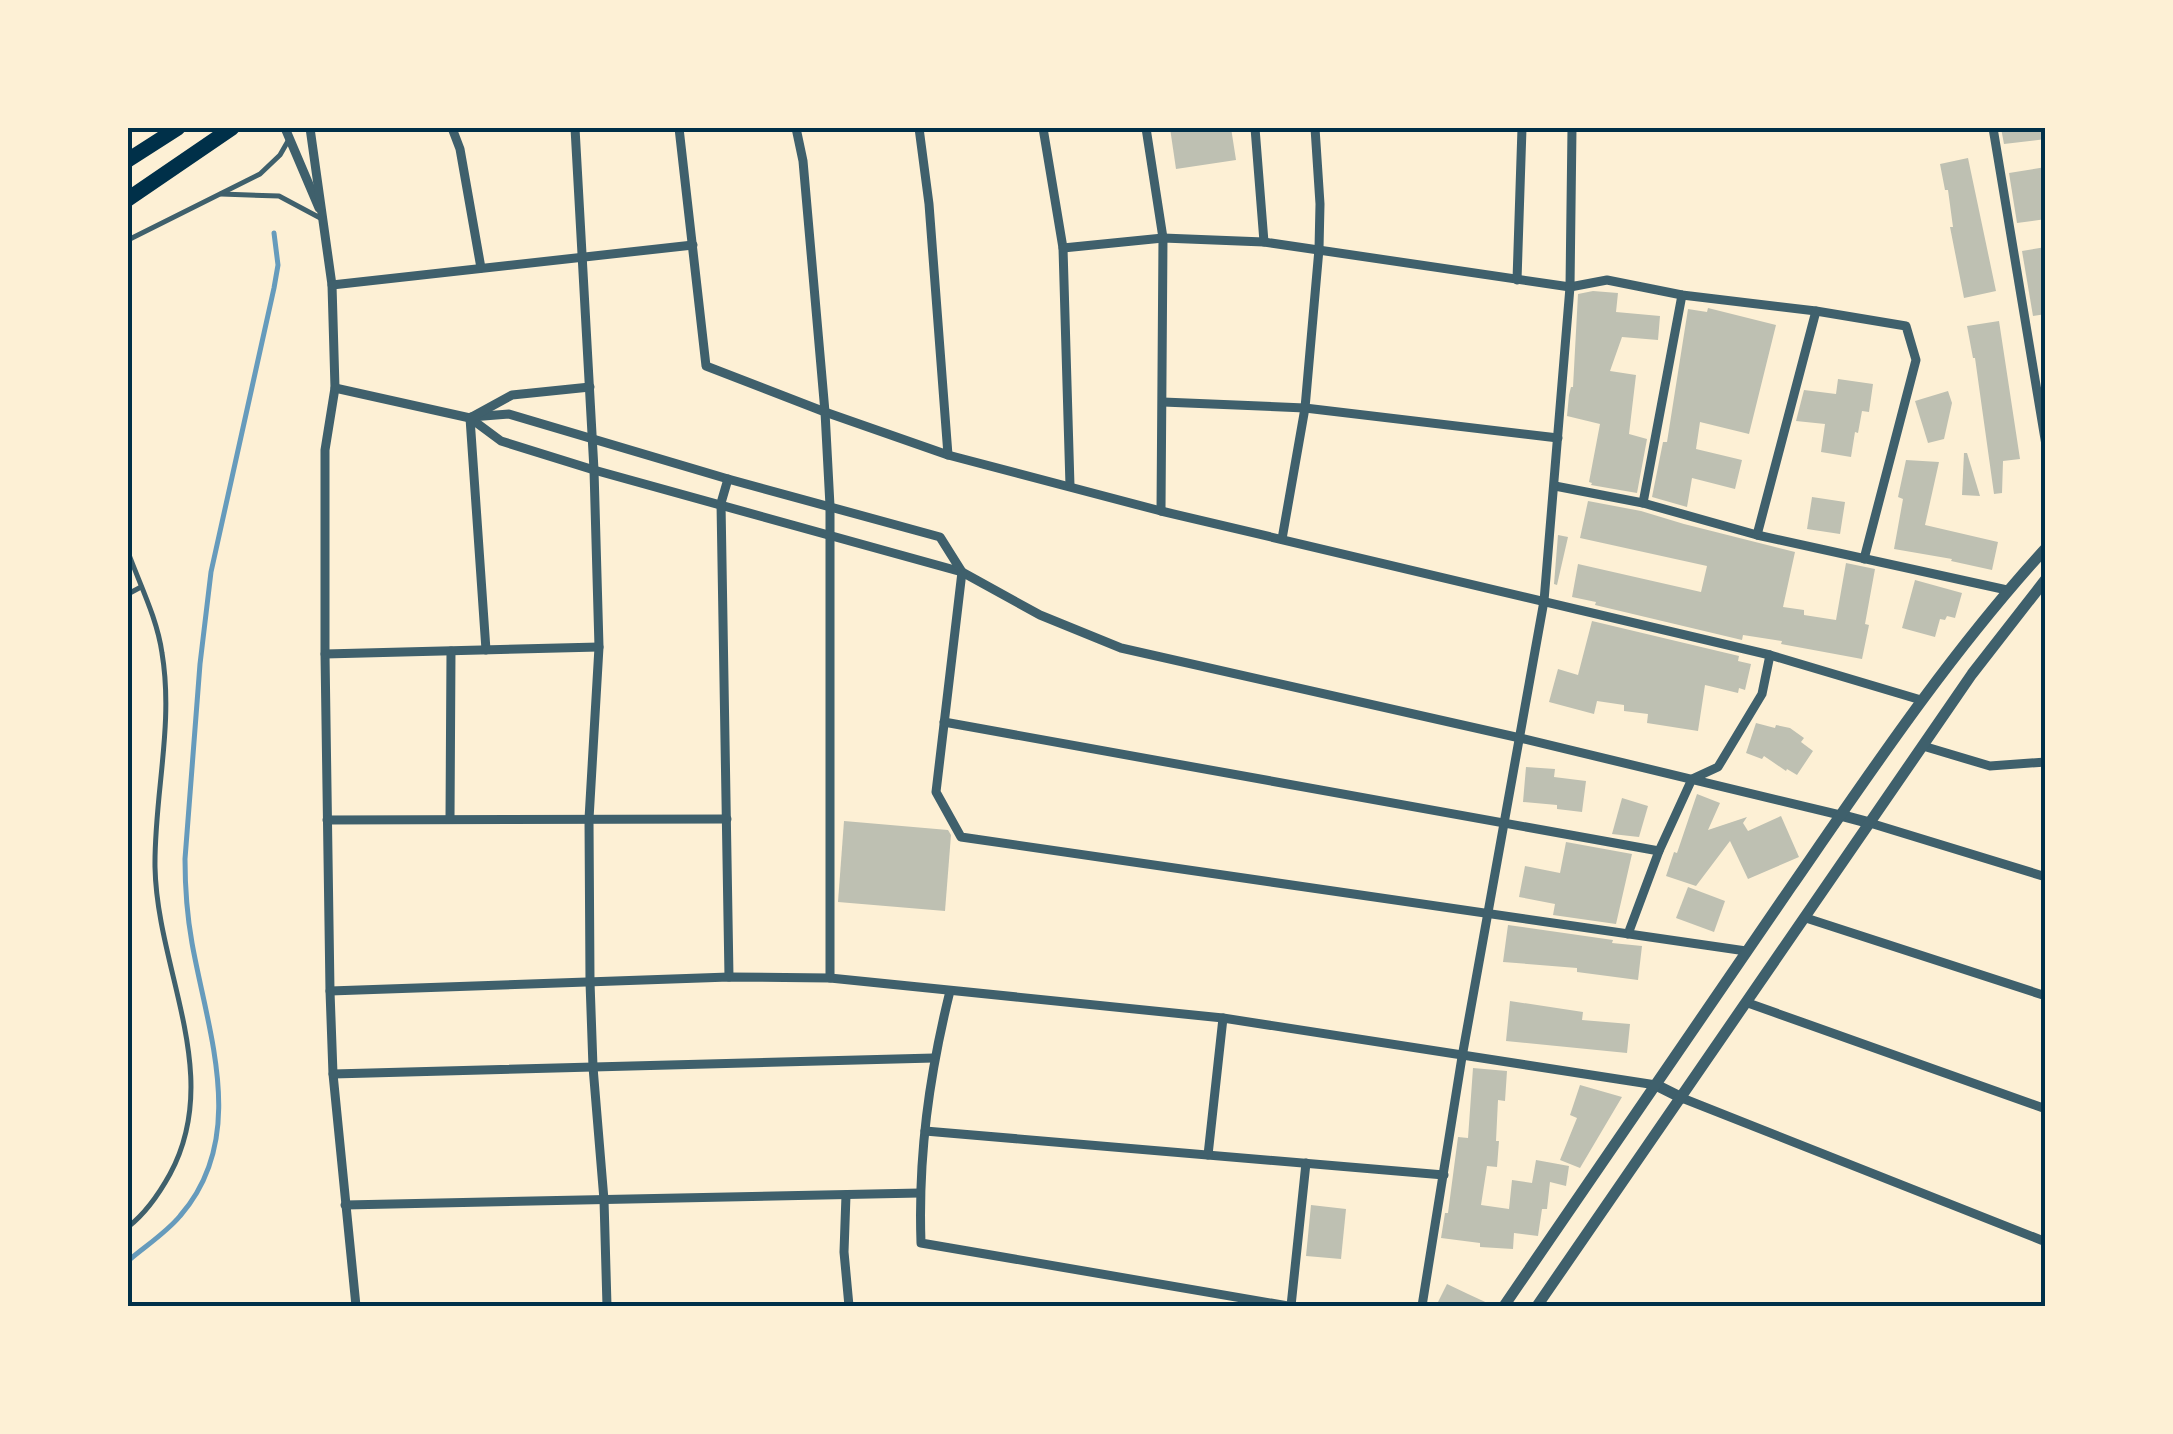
<svg xmlns="http://www.w3.org/2000/svg" width="2173" height="1434" font-family="'Alegreya Sans',sans-serif">
  <style>
    .lines { fill: none; stroke-linecap: round; stroke-linejoin: round }
    .stream { stroke: #669bbc; stroke-width: 5 }
    .building { fill: #bec0b2 }
    .service { stroke: #3f606c; stroke-width: 5 }
    .minor { stroke: #3f606c; stroke-width: 9 }
    .tertiary { stroke: #3f606c; stroke-width: 11 }
    .trunk { stroke: #003049; stroke-width: 15 }
    .neatline { fill: none; stroke: #003049; stroke-width: 4 }
  </style>
  <rect width="100%" height="100%" fill="#fdf0d5"/>
  <g class="lines">
    <!-- stream -->
    <path class="stream" d="M128 1261C144 1247 166 1233 180 1216 249 1137 208 1033 192 943 187 915 185 887 185 859L200 664 211 572 274 288 278 265 274 233"/>
  </g>
  <!-- building -->
  <g class="building">
    <path d="M1170 128H1231L1236 160 1176 169Z"/>
    <path d="M2001 128H2046V139L2004 144Z"/>
    <path d="M1968 158 1996 291 1964 298 1950 227H1953L1948 190H1945L1940 164Z"/>
    <path d="M2046 167V219L2017 223 2009 173Z"/>
    <path d="M2046 247V314L2033 316 2022 251Z"/>
    <path d="M1593 291 1618 293 1616 312 1660 316 1658 340 1622 337 1610 371 1636 375 1629 434 1647 439 1637 493 1591 485 1592 483 1589 482 1600 424 1567 416 1569 395 1571 387H1573L1578 294Z"/>
    <path d="M1708 308 1776 325 1749 434 1700 422 1696 449 1742 460 1735 489 1692 478 1687 507 1652 497 1663 442H1667L1688 309 1707 312Z"/>
    <path d="M1999 321 2020 459 2003 461 2002 493 1994 494 1975 358H1973L1967 326Z"/>
    <path d="M1838 379 1873 384 1869 412 1862 411 1858 433 1855 432 1851 457 1821 452 1825 424 1796 421 1804 390 1836 394Z"/>
    <path d="M1948 391 1952 403 1944 439 1928 443 1915 401Z"/>
    <path d="M1964 453H1967L1980 496 1962 495Z"/>
    <path d="M1906 460 1939 462 1925 525 1998 542 1992 570 1951 561 1952 559 1894 549 1903 499 1898 497Z"/>
    <path d="M1812 497 1845 502 1840 534 1807 529Z"/>
    <path d="M1588 501 1641 511 1684 524 1795 552 1783 607 1804 610V615L1836 620 1846 563 1875 569 1865 624 1869 625 1862 659 1781 644 1782 641 1743 635 1742 640 1595 605 1596 602 1572 597 1578 564 1701 592 1707 566 1580 538Z"/>
    <path d="M1558 535 1568 537 1557 585 1554 584Z"/>
    <path d="M1915 580 1962 593 1955 618 1947 616 1945 620 1940 619 1935 637 1902 628Z"/>
    <path d="M1592 621 1739 656 1738 661 1751 664 1745 690 1739 688 1738 693 1705 685 1698 731 1647 723 1648 714 1624 711V705L1597 701 1594 714 1549 702 1558 669 1578 675Z"/>
    <path d="M1756 723 1775 728 1776 725 1790 728 1804 738 1801 742 1813 751 1797 775 1787 769 1786 771 1764 756 1762 759 1746 753Z"/>
    <path d="M1526 767 1555 769 1554 777 1586 781 1582 812 1557 809V805L1523 802Z"/>
    <path d="M1697 794 1720 803 1708 830 1747 817 1743 823 1748 831 1781 816 1799 857 1748 879 1730 841 1696 886 1666 876 1674 852 1677 853Z"/>
    <path d="M1622 798 1648 806 1639 837 1612 834Z"/>
    <path d="M844 821 948 830 951 835 945 911 838 902Z"/>
    <path d="M1566 842 1632 854 1616 924 1553 915 1555 904 1519 897 1525 866 1560 873Z"/>
    <path d="M1688 887 1725 901 1714 932 1676 918Z"/>
    <path d="M1508 925 1613 940 1612 943 1642 946 1638 980 1577 972V968L1503 962Z"/>
    <path d="M1510 1001 1583 1012 1582 1020 1630 1024 1627 1053 1506 1041Z"/>
    <path d="M1473 1068 1507 1071 1505 1101 1498 1100 1496 1141H1499L1497 1167 1487 1166 1481 1205 1509 1209 1512 1180 1532 1183 1536 1160 1569 1166 1566 1186 1550 1182 1547 1209H1542L1538 1236 1514 1233 1513 1249 1480 1247V1243L1441 1238 1445 1213H1448L1458 1137 1468 1138Z"/>
    <path d="M1580 1085 1622 1097 1580 1168 1560 1160 1577 1118 1570 1115Z"/>
    <path d="M1311 1205 1346 1209 1341 1259 1306 1256Z"/>
    <path d="M1447 1284 1468 1294 1494 1306H1436Z"/>
  </g>
  <g class="lines">
    <!-- service -->
    <g class="service">
      <path d="M221 194 279 196 324 220"/>
      <path d="M128 240 260 174 280 155 288 141"/>
      <path d="M128 552C140 585 157 618 162 653 174 725 154 796 155 867 157 971 224 1074 170 1174 159 1194 146 1213 128 1227"/>
      <path d="M128 594 141 587"/>
    </g>
    <!-- minor -->
    <g class="minor">
      <path d="M128 128H129"/>
      <path d="M285 128 319 208"/>
      <path d="M310 128 332 285 335 388 325 450V654L330 991 333 1074 356 1306"/>
      <path d="M452 128 460 149 481 268"/>
      <path d="M575 128 594 470 599 647 589 819 590 982 593 1067 604 1200 607 1306"/>
      <path d="M679 128 706 366 825 412 948 455 1161 511 1770 655 1921 700"/>
      <path d="M796 128 803 161 825 412 830 506V978"/>
      <path d="M919 128 929 204 948 455"/>
      <path d="M1043 128 1063 248 1070 486"/>
      <path d="M1146 128 1163 238 1161 511"/>
      <path d="M1255 128 1264 242"/>
      <path d="M1993 128 2046 445"/>
      <path d="M1063 248 1163 238 1264 242 1570 287 1607 280 1682 295 1816 311 1906 326 1916 360 1864 559"/>
      <path d="M1517 280 1522 128"/>
      <path d="M332 285 693 245"/>
      <path d="M335 388 470 418 501 441 594 470 962 572 1040 615 1121 648 1520 738 1840 815"/>
      <path d="M1163 402 1305 408 1558 438"/>
      <path d="M471 417 509 414 728 479 940 537 962 572"/>
      <path d="M728 479 721 503 729 977"/>
      <path d="M1555 486 1643 503 1757 535 2007 590"/>
      <path d="M1643 503 1682 295"/>
      <path d="M1757 535 1816 311"/>
      <path d="M1282 539 1305 408 1319 249 1320 204 1315 128"/>
      <path d="M962 572 936 792 961 837 1746 951"/>
      <path d="M486 650 470 418 512 395 590 387"/>
      <path d="M325 654 599 647"/>
      <path d="M944 722 1659 851"/>
      <path d="M1923 746 1990 766 2046 762"/>
      <path d="M450 819 451 651"/>
      <path d="M327 820 727 819"/>
      <path d="M1870 823 2046 877"/>
      <path d="M1806 918 2046 996"/>
      <path d="M1628 934 1659 851 1692 779 1718 767 1762 694 1770 655"/>
      <path d="M330 991 729 977 830 978 1223 1018 1656 1085"/>
      <path d="M950 991C929 1076 918 1156 921 1243L1288 1306"/>
      <path d="M1748 1003 2046 1109"/>
      <path d="M333 1074 934 1058"/>
      <path d="M1682 1098 2046 1242"/>
      <path d="M925 1131 1444 1175"/>
      <path d="M1208 1155 1223 1018"/>
      <path d="M846 1195 844 1252 849 1306"/>
      <path d="M345 1205 920 1193"/>
      <path d="M1291 1306 1306 1163"/>
      <path d="M1422 1306 1462 1057 1544 601 1570 287 1572 128"/>
    </g>
    <!-- tertiary -->
    <g class="tertiary">
      <path d="M1840 815 1870 823"/>
      <path d="M1656 1085 1682 1098"/>
      <path d="M1504 1306C1600 1167 1695 1027 1791 887 1871 771 1950 653 2046 548"/>
      <path d="M1537 1306 1972 674 2046 579"/>
    </g>
    <!-- trunk -->
    <g class="trunk">
      <path d="M128 160 178 128"/>
      <path d="M128 199 232 128"/>
    </g>
  </g>
  <!-- border -->
  <rect width="2173" height="1434" fill="none" stroke="#fdf0d5" stroke-width="260"/>
  <rect x="130" y="130" width="1913" height="1174" class="neatline"/>
</svg>
